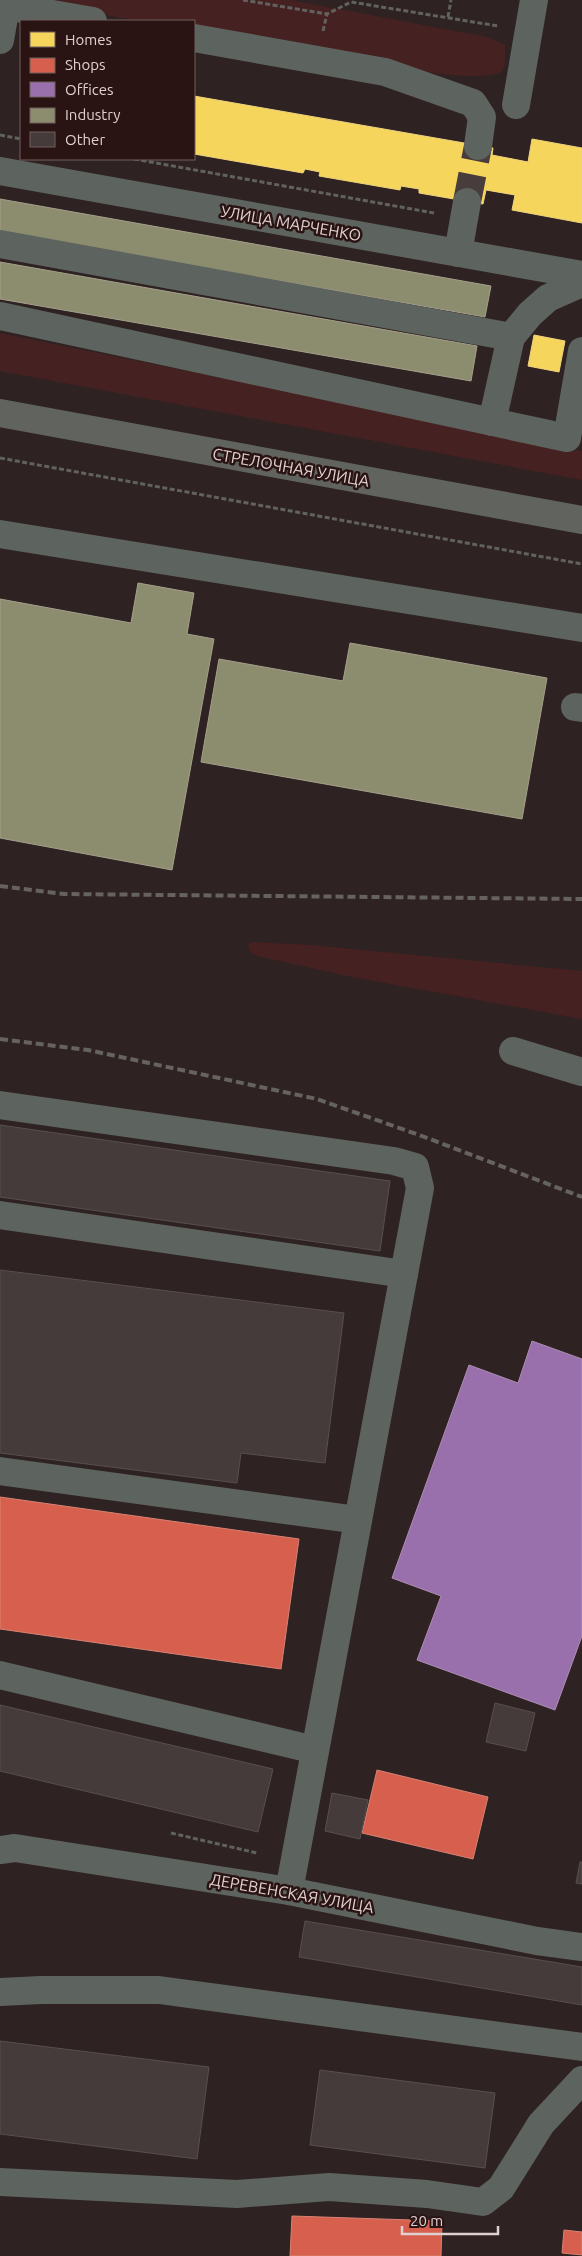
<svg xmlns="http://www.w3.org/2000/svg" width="582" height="2256" font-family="Ubuntu,sans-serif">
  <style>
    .green { fill: #462121 }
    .homes { fill: #f6d55c; stroke: #efd47e }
    .shops { fill: #d6604d; stroke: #d98274 }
    .offices { fill: #9970ab; stroke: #ae8db6 }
    .industry { fill: #8c8c6e; stroke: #a5a08b }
    .building { fill: #453b3a; stroke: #594f4f }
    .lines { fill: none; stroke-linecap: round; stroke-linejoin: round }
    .minor-tunnel { stroke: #493c3c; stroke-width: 28; stroke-dasharray: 28 14; stroke-linecap: butt }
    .path { stroke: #61625e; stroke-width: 3; stroke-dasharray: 5 2.5; stroke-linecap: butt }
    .minor { stroke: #5d635e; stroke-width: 28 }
    .major { stroke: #60635e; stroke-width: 28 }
    .rail { stroke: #65625f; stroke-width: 4; stroke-dasharray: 8 4; stroke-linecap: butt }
    .labels { text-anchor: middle; stroke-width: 5; stroke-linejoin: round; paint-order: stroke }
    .street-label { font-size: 16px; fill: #e0d0cf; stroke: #291413 }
  </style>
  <rect width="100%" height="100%" fill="#2e2222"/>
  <!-- green -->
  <g class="green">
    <path d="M50 0H291L487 37 505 45V65L502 72C470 84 394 66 359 60 304 50 249 40 194 31V21H140L48 5Z"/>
    <path d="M0 333 582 451V480L0 371Z"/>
    <path d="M253 942 310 945 582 971V1019L352 977 257 956 250 952 248 944Z"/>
  </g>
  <!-- homes -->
  <g class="homes">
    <path d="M194 96 493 148 492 155 528 162 532 139 582 148V223L512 210 515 195 486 190 483 204 419 193V189L401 186 400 190 319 176 320 172 305 169 303 173 194 154Z"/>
    <path d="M534 335 565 341 559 372 528 366Z"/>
  </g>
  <!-- shops -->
  <g class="shops">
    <path d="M0 1497 299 1539 281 1669 0 1629Z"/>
    <path d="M377 1770 488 1797 473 1859 362 1833Z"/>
    <path d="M292 2216 442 2221 441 2256H290Z"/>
    <path d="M564 2230 582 2232V2255L562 2253Z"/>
  </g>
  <!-- offices -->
  <path class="offices" d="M532 1341 582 1359V1636L555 1710 417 1660 441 1596 392 1578 469 1365 518 1383Z"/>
  <!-- industry -->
  <g class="industry">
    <path d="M0 199 491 286 485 317 0 232Z"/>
    <path d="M0 262 477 346 471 381 0 299Z"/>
    <path d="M138 583 194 593 187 634 214 639 172 870 0 838V599L131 623Z"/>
    <path d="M350 643 547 678 522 819 201 762 219 659 343 681Z"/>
  </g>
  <!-- building -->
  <g class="building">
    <path d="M0 1125 390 1181 380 1251 0 1197Z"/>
    <path d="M0 1270 344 1313 325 1463 241 1453 237 1483 0 1453Z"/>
    <path d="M495 1703 535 1713 526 1751 486 1742Z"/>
    <path d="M0 1705 273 1769 258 1832 0 1771Z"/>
    <path d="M332 1793 368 1800 360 1839 325 1831Z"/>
    <path d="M580 1862H582V1884L576 1883Z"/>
    <path d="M305 1921 582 1967V2005L299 1957Z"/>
    <path d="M0 2041 209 2067 197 2159 0 2134Z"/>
    <path d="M320 2070 495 2093 485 2168 310 2145Z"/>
  </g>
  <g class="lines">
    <!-- minor-tunnel -->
    <path class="minor-tunnel" d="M467 202 478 146"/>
    <!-- path -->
    <g class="path">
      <path d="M243 0 327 14 351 2 498 26"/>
      <path d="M448 17 451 0"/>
      <path d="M323 31 327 14"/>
      <path d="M0 135 21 139"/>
      <path d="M134 159 434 213"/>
      <path d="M0 458 582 564"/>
      <path d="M171 1833 257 1853"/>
    </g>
    <!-- minor -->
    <g class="minor">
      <path d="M0 5 93 21"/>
      <path d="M194 38 385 72 473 103 482 117 478 146"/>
      <path d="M0 40 6 6 24 2"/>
      <path d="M516 105 534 0"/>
      <path d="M0 171 582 275"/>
      <path d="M0 244 511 337 492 422"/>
      <path d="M458 253 467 202"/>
      <path d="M0 316 567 438 582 351"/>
      <path d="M511 337 530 314 548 298 582 283"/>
      <path d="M0 534 582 628"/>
      <path d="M575 707 582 708"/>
      <path d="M513 1051 582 1072"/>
      <path d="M0 1105 394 1161 415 1167 420 1188 404 1274"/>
      <path d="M0 1215 404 1274 289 1891"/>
      <path d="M0 1471 358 1520"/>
      <path d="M0 1675 315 1750"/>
      <path d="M0 1850 15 1848 289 1891 537 1941 582 1947"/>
      <path d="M0 1992 41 1990H159L582 2047"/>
      <path d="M0 2182 237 2194 329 2187 427 2194 483 2202 501 2188 541 2124 582 2080"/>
    </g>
    <!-- major -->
    <path class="major" d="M0 413 582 520"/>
    <!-- rail -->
    <g class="rail">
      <path d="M0 886 64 894 582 899"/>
      <path d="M0 1039 88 1050 317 1099 422 1136 582 1197"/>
    </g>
  </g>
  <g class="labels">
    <!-- street labels -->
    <g class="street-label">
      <text transform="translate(291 223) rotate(10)" y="6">УЛИЦА МАРЧЕНКО</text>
      <text transform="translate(291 467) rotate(10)" y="6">СТРЕЛОЧНАЯ УЛИЦА</text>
      <text transform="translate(292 1893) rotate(10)" y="6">ДЕРЕВЕНСКАЯ УЛИЦА</text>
    </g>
  </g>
  <!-- legend -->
  <rect x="20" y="20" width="175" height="140" fill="#291413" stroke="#725f5e"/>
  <rect x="30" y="32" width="25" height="15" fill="#f6d55c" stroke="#725f5e"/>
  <text x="65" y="45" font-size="15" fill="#e0d0cf">Homes</text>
  <rect x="30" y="58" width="25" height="15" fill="#d6604d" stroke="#725f5e"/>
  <text x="65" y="70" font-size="15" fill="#e0d0cf">Shops</text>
  <rect x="30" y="82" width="25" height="15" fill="#9970ab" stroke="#725f5e"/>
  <text x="65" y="95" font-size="15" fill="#e0d0cf">Offices</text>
  <rect x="30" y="108" width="25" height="15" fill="#8c8c6e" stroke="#725f5e"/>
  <text x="65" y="120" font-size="15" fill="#e0d0cf">Industry</text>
  <rect x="30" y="132" width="25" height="15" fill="#453b3a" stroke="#725f5e"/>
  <text x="65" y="145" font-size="15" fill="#e0d0cf">Other</text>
  <!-- scale -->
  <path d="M402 2226v8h96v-8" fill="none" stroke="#e0d0cf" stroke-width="2.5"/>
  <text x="410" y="2226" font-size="15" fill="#e0d0cf" stroke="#291413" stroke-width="4" paint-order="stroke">20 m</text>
</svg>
